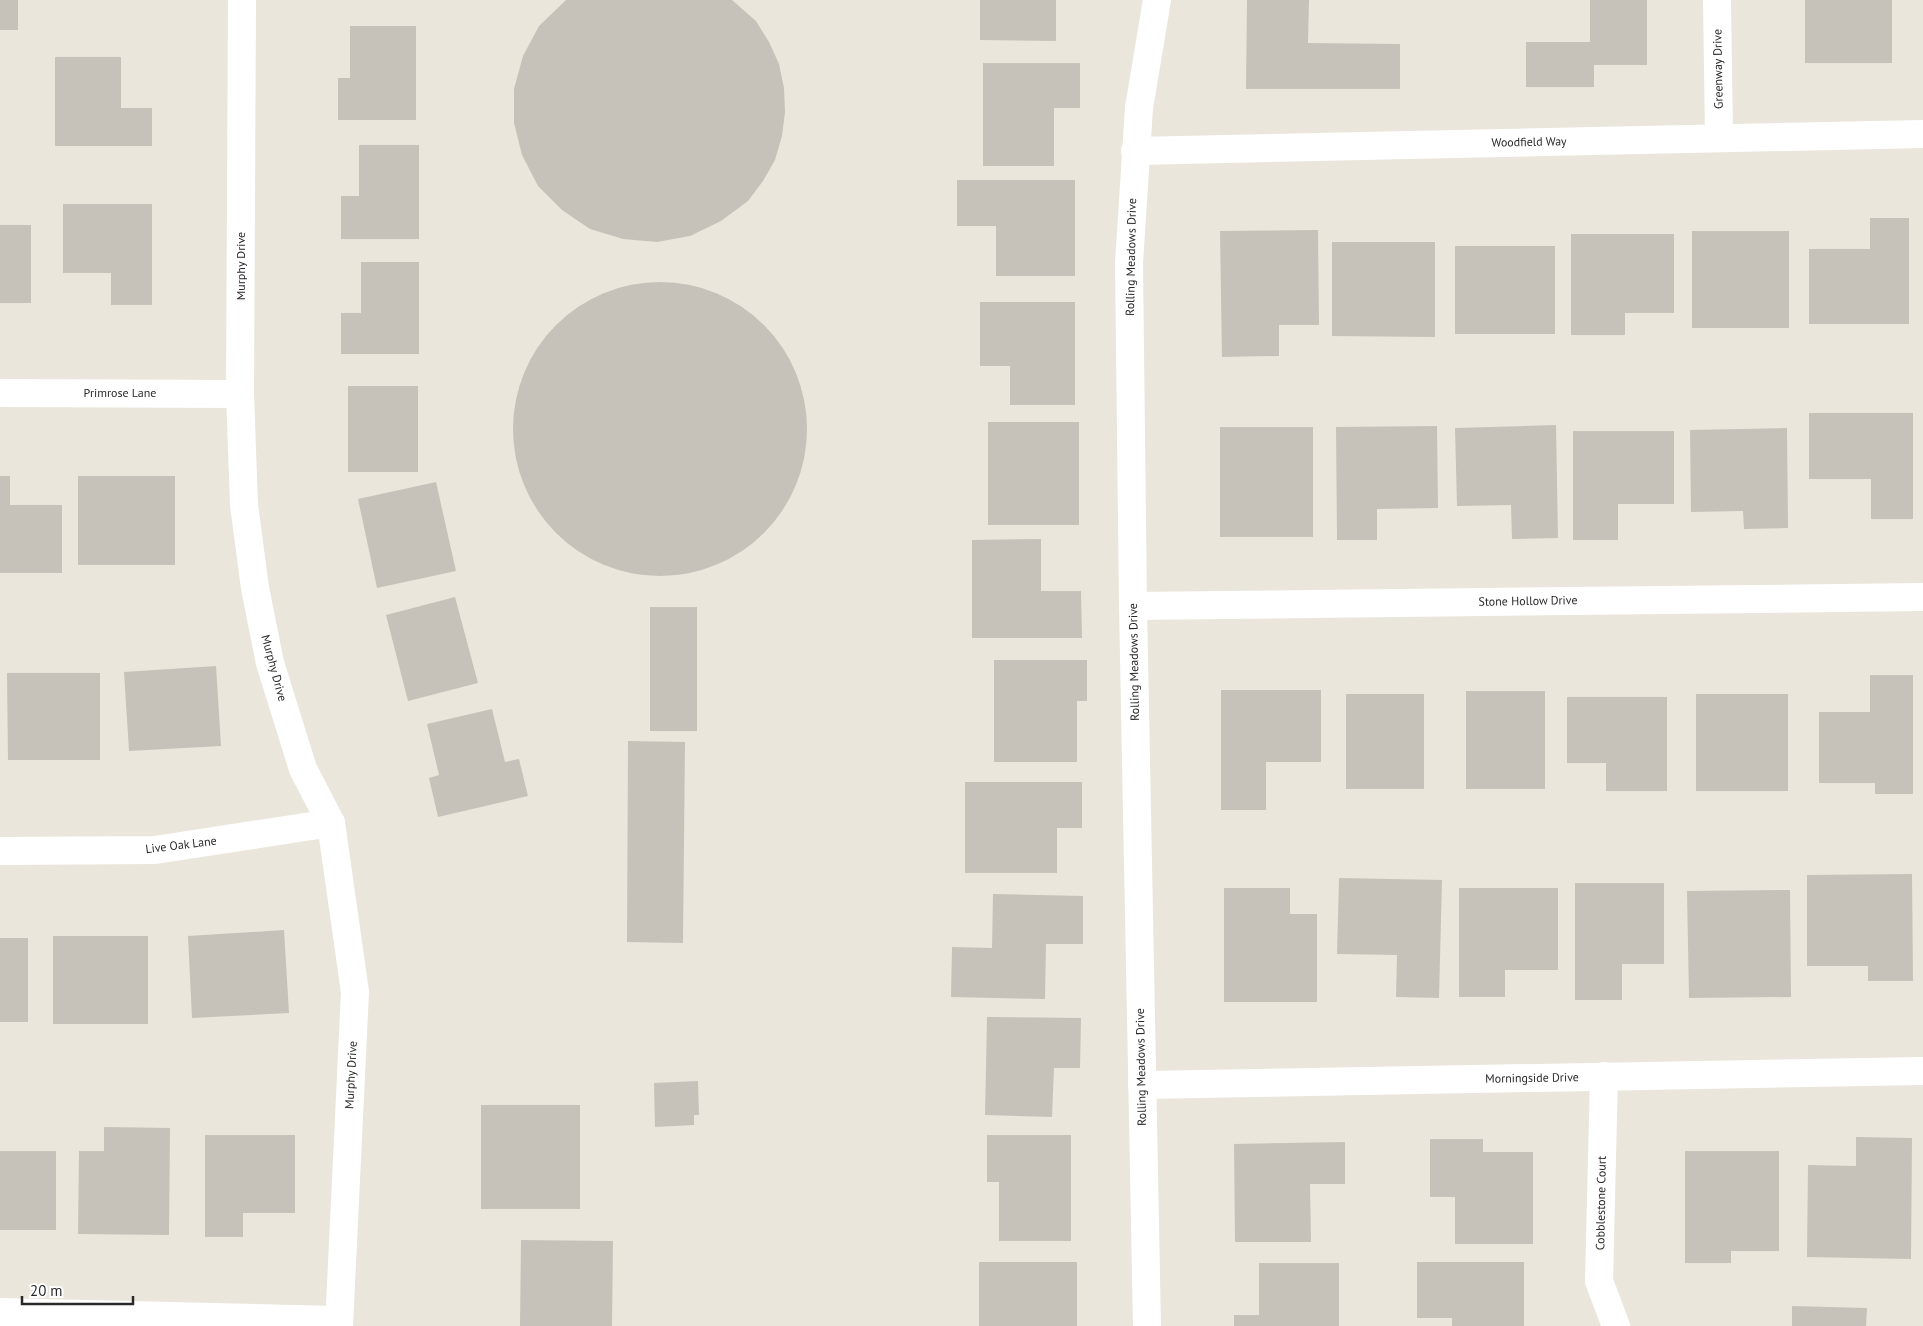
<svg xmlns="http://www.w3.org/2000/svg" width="1923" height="1326" font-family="'PT Sans',sans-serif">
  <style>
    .building { fill: #c6c2ba }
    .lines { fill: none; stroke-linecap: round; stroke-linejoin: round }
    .minor { stroke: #fff; stroke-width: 28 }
    .tertiary { stroke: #fff; stroke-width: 28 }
    .labels { text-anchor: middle; stroke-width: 4; stroke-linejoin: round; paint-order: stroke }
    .street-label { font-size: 12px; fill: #292929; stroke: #fff }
  </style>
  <rect width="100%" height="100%" fill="#eae6db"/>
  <!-- building -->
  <g class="building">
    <rect x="0" y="0" width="18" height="30"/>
    <path d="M566 0H732L756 21 769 42 779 64 784 88 785 112 782 136 775 160 763 181 748 201 721 221 690 236 657 242 623 239 590 229 562 210 538 186 522 155 514 123V89L523 56 539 26Z"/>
    <path d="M980 0H1056V41L980 40Z"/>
    <path d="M1247 0H1309L1308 43 1400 44V89H1246Z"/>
    <path d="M1590 0H1647V65H1594V87H1526V42H1590Z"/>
    <rect x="1805" y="0" width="87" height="63"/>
    <path d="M350 26H416V120H338V78H350Z"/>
    <path d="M55 57H121V108H152V146H55Z"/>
    <path d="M983 63H1080V108H1054V166H983Z"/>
    <path d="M359 145H419V239H341V196H359Z"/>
    <path d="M957 180H1075V276H996V226H957Z"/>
    <path d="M63 204H152V305H111V273H63Z"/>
    <path d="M1870 218H1909V324H1809V249H1870Z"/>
    <rect x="0" y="225" width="31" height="78"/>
    <path d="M1318 230 1319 325H1279V356L1222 357 1220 231Z"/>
    <rect x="1692" y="231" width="97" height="97"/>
    <path d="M1571 234H1674V313H1625V335H1571Z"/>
    <path d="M1332 242H1435V337L1332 336Z"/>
    <rect x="1455" y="246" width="100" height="88"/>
    <path d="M361 262H419V354H341V313H361Z"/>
    <circle cx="660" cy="429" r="147"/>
    <path d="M980 302H1075V405H1010V366H980Z"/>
    <rect x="348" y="386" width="70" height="86"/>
    <path d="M1809 413H1913V519H1871V479H1809Z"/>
    <rect x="988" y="422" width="91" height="103"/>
    <path d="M1556 425 1558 538 1512 539 1511 505 1457 506 1455 428Z"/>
    <path d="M1437 426 1438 508 1377 509V540H1337L1336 427Z"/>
    <rect x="1220" y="427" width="93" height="110"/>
    <path d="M1787 428 1788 528 1744 529 1743 511 1691 512 1690 430Z"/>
    <path d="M1573 431H1674V504H1618V540H1573Z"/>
    <path d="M0 476H10V505H62V573H0Z"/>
    <rect x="78" y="476" width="97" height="89"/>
    <path d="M436 482 456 571 377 588 358 499Z"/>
    <path d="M1041 539V591H1081L1082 638H972V540Z"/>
    <path d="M455 597 478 683 408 701 386 615Z"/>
    <rect x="650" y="607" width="47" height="124"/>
    <path d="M994 660H1087V701H1077V762H994Z"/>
    <path d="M216 666 221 746 129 751 124 672Z"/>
    <path d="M7 673H100V760H8Z"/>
    <path d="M1870 675H1913V794H1875V783H1819V712H1870Z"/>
    <path d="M1221 690H1321V762H1266V810H1221Z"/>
    <rect x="1466" y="691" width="79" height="98"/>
    <rect x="1346" y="694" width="78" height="95"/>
    <rect x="1696" y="694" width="92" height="97"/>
    <path d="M1567 697H1667V791H1606V763H1567Z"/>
    <path d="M492 709 505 762 519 759 528 796 438 817 429 778 439 775 427 724Z"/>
    <path d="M628 741 685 742 683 943 627 942Z"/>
    <path d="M965 782H1082V828H1057V873H965Z"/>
    <path d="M1912 874 1913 981H1868V966H1807V875Z"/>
    <path d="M1339 878 1442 880 1439 998 1396 997 1397 955 1337 954Z"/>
    <path d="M1575 883H1664V964H1622V1000H1575Z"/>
    <path d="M1224 888H1290V914H1317V1002H1224Z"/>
    <path d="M1459 888H1558V970H1505V997H1459Z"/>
    <path d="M1790 890 1791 997 1689 998 1687 891Z"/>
    <path d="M993 894 1083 896V944H1046L1045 999 951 997 952 947 992 948Z"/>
    <path d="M284 930 289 1013 192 1018 188 936Z"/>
    <rect x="53" y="936" width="95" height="88"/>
    <rect x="0" y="938" width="28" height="84"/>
    <path d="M987 1017 1081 1018 1080 1068H1054L1052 1117 985 1115Z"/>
    <path d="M698 1081 699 1115H694V1125L655 1127 654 1083Z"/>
    <rect x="481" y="1105" width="99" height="104"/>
    <path d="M104 1127 170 1128 169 1235 78 1234 79 1151H104Z"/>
    <path d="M205 1135H295V1213H243V1237H205Z"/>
    <path d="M987 1135H1071V1241H999V1182H987Z"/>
    <path d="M1856 1137 1912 1138 1911 1259 1807 1257 1808 1165 1856 1166Z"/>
    <path d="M1430 1139H1483V1152H1533V1244H1455V1197H1430Z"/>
    <path d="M1345 1142V1184H1310L1311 1242H1235L1234 1144Z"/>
    <rect x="0" y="1151" width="56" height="79"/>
    <path d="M1685 1151H1779V1251H1731V1263H1685Z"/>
    <path d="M521 1240 613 1241 612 1326H520Z"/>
    <rect x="979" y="1262" width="98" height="64"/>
    <path d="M1417 1262H1524V1326H1452V1318H1417Z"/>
    <path d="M1259 1263H1339V1326H1234V1315H1259Z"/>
    <path d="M1792 1306 1867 1308 1866 1326H1792Z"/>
  </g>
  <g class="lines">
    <!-- minor -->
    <g class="minor">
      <path d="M1717 0 1719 138"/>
      <path d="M1135 151 1923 134"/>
      <path d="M0 393 240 394"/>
      <path d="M1133 606 1923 597"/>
      <path d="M0 851 155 850 331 823"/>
      <path d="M1604 1076 1599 1281 1616 1326"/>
      <path d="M1142 1085 1923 1071"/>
      <path d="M0 1312 339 1320"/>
      <path d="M1147 1326 1133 606 1129 263 1139 108 1157 0"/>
    </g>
    <!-- tertiary -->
    <path class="tertiary" d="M242 0 240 394 244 505 255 588 270 663 303 769 331 823 355 992 339 1326"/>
  </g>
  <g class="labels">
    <!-- street labels -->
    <g class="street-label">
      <text transform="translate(1718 69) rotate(-91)" y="4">Greenway Drive</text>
      <text transform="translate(1529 142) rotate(-1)" y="4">Woodfield Way</text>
      <text transform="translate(1131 257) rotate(-89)" y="4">Rolling Meadows Drive</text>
      <text transform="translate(241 266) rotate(-90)" y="4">Murphy Drive</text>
      <text x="120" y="397">Primrose Lane</text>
      <text transform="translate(1528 601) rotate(-1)" y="4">Stone Hollow Drive</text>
      <text transform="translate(1134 662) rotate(-91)" y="4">Rolling Meadows Drive</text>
      <text transform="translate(274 668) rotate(75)" y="4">Murphy Drive</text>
      <text transform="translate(181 845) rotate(-7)" y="4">Live Oak Lane</text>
      <text transform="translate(1141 1067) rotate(-91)" y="4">Rolling Meadows Drive</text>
      <text transform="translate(351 1075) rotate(-87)" y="4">Murphy Drive</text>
      <text transform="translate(1532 1078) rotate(-1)" y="4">Morningside Drive</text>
      <text transform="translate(1601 1203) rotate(-89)" y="4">Cobblestone Court</text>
    </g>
  </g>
  <!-- scale -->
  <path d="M22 1296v8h111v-8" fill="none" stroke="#292929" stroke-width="2.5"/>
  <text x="30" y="1296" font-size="15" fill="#292929" stroke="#ffffff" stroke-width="4" paint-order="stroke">20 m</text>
</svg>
